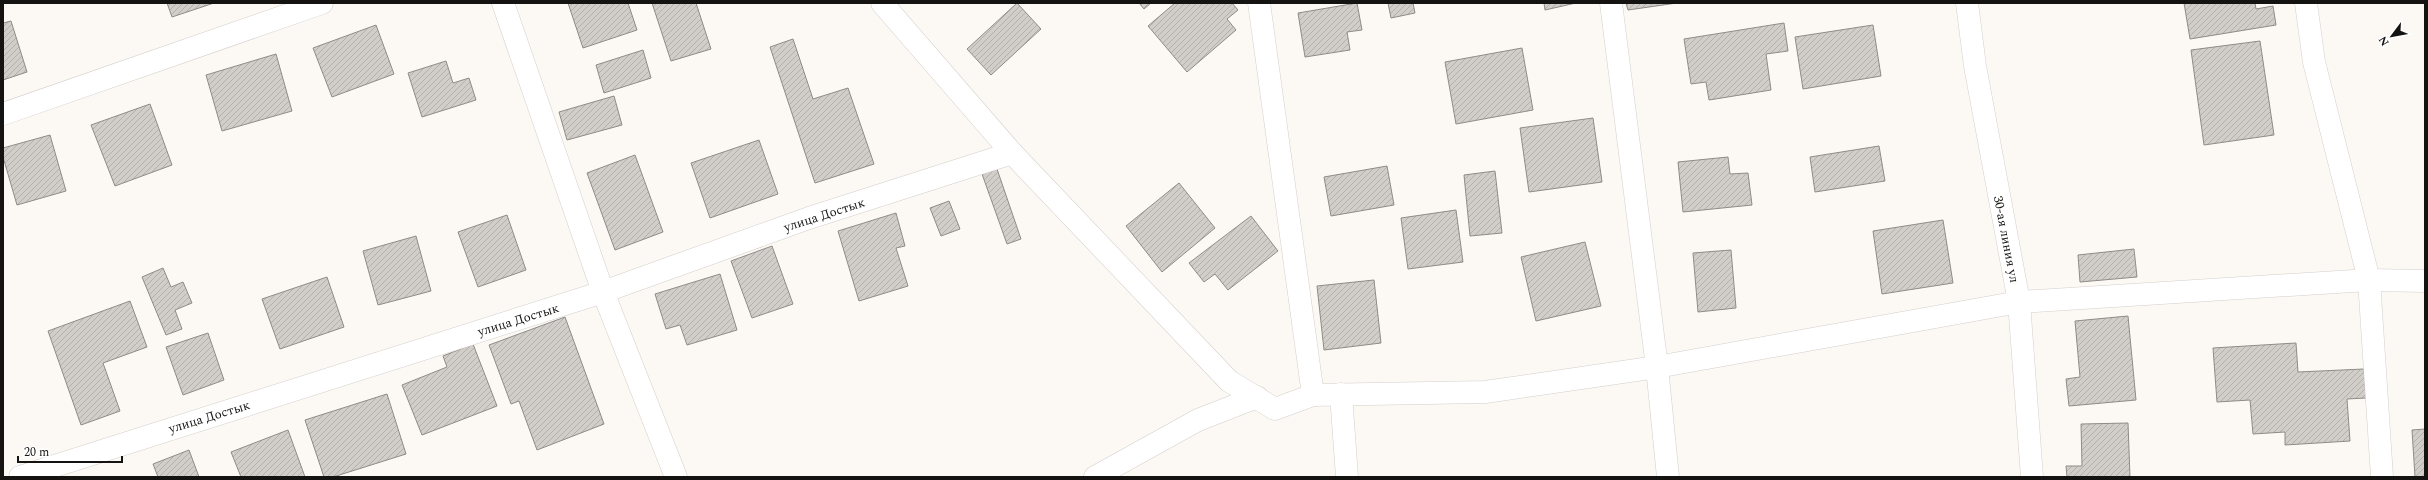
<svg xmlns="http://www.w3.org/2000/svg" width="2428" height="480" font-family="Spectral,serif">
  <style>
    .building { fill: url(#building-hatch); stroke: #8f8c88 }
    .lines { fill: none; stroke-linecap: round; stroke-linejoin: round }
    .minor-casing { stroke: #d4cfcc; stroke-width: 23 }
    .minor { stroke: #fff; stroke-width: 22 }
    .labels { text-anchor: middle; stroke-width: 4; stroke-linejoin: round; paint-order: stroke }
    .street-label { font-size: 13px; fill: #151312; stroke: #fff }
  </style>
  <defs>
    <pattern id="building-hatch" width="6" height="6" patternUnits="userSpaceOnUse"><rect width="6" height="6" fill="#d1ceca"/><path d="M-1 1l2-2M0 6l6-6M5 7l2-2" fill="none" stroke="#b3b0ac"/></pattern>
  </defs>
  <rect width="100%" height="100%" fill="#fcf8f4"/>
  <!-- building -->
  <g class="building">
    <path d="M167 3H214L172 17Z"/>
    <path d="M568 3H628L637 30 583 48Z"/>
    <path d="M652 3H696L711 49 671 61Z"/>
    <path d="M1017 3 1041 29 991 75 967 49Z"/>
    <path d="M1139 3H1151L1144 9Z"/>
    <path d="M1175 3H1232L1238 10 1227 19 1236 30 1187 72 1148 26Z"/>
    <path d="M1357 3 1362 30 1347 32 1350 50 1305 57 1298 13Z"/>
    <path d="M1388 3H1413L1415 13 1391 18Z"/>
    <path d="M1544 3H1576L1545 10Z"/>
    <path d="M1626 3H1677L1628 10Z"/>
    <path d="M2184 3H2255L2256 9 2273 6 2276 25 2190 39Z"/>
    <path d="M11 21 27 72 3 80V23Z"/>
    <path d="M1784 23 1788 51 1766 54 1771 90 1709 100 1706 82 1691 84 1684 39Z"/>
    <path d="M376 25 394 74 332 97 313 48Z"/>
    <path d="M1873 25 1881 76 1803 89 1795 37Z"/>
    <path d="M793 39 813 99 848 88 874 164 815 183 770 47Z"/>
    <path d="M2260 41 2274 135 2204 145 2191 50Z"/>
    <path d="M1522 48 1533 110 1456 124 1445 62Z"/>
    <path d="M643 50 651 78 604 93 596 65Z"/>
    <path d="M276 54 292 111 222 131 206 75Z"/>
    <path d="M446 61 453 83 469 78 476 100 422 117 408 73Z"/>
    <path d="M614 96 622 125 567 140 559 112Z"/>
    <path d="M150 104 172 165 115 186 91 125Z"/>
    <path d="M1593 118 1602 182 1529 192 1520 128Z"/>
    <path d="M50 135 66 191 17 205 3 157V148Z"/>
    <path d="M759 140 778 194 710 218 691 163Z"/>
    <path d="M1879 146 1885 181 1815 192 1810 157Z"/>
    <path d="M635 155 663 232 615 250 587 173Z"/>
    <path d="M1728 157 1730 174 1748 173 1752 205 1683 212 1678 162Z"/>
    <path d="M1387 166 1394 205 1331 216 1324 177Z"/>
    <path d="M997 169 1021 239 1007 244 982 174Z"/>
    <path d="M1495 171 1502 233 1470 236 1464 175Z"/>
    <path d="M1179 183 1215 228 1162 272 1126 226Z"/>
    <path d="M949 201 960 229 941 236 930 208Z"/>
    <path d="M1456 210 1463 262 1408 269 1401 218Z"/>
    <path d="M896 213 905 246 896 248 908 286 859 301 838 231Z"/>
    <path d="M507 215 526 270 478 287 458 232Z"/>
    <path d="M1251 216 1278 251 1228 290 1215 274 1204 282 1189 263Z"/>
    <path d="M1943 220 1953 283 1882 294 1873 231Z"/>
    <path d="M416 236 431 291 378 305 363 251Z"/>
    <path d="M1585 242 1601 306 1536 321 1521 257Z"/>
    <path d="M772 246 793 304 752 318 731 261Z"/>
    <path d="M2134 249 2137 277 2080 282 2078 255Z"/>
    <path d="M1731 250 1736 308 1698 312 1693 253Z"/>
    <path d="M163 268 171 287 183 282 192 303 175 310 182 329 166 335 142 277Z"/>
    <path d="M720 274 737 330 687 345 680 325 666 329 655 294Z"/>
    <path d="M327 277 344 327 280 349 262 299Z"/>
    <path d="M1374 280 1381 343 1324 350 1317 286Z"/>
    <path d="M130 301 147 347 103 363 120 411 81 425 48 331Z"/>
    <path d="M2128 316 2136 400 2069 406 2066 379 2080 377 2075 321Z"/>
    <path d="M565 317 604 424 537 450 519 401 511 404 489 345Z"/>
    <path d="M208 333 224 380 183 395 166 347Z"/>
    <path d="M2296 343 2298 372 2364 369 2366 398 2347 399 2350 441 2285 445V432L2253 434 2250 400 2217 402 2213 348Z"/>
    <path d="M473 344 497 406 422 435 402 385 447 367 443 356Z"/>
    <path d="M387 394 406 454 333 477H324L305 420Z"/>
    <path d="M2128 423 2130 477H2067L2066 466H2082L2081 424Z"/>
    <path d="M2425 429V477H2415L2412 430Z"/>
    <path d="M288 430 305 477H241L231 452Z"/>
    <path d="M189 450 199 477H158L153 464Z"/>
  </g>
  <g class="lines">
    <!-- minor casing -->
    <g class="minor-casing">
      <g id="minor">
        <path d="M503 3 603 292 676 477"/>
        <path d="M882 3 1012 153 1229 381 1275 409 1313 395 1485 392 1657 367 2019 302 2369 280 2425 281"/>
        <path d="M1259 3 1313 395"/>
        <path d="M1611 3 1657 367 1668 477"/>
        <path d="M1967 3 1975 66 2019 302 2032 477"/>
        <path d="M2306 3 2314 62 2369 280 2382 477"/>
        <path d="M3 114 322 3"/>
        <path d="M1341 394 1347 477"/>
        <path d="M20 477 603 292 809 218 1012 153"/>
        <path d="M1095 477 1198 420 1257 397"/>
      </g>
    </g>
    <!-- minor -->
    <use href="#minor" class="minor"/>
  </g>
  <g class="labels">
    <!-- street labels -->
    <g class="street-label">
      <text transform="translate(824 214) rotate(-18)" y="5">улица Достык</text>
      <text transform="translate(2007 239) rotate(79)" y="5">30-ая линия ул</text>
      <text transform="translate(518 319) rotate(-17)" y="5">улица Достык</text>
      <text transform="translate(209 416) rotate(-17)" y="5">улица Достык</text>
    </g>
  </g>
  <!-- border -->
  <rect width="2428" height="480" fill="none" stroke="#151312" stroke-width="8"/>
  <!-- north arrow -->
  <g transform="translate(2392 36) rotate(238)" stroke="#ffffff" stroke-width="3" paint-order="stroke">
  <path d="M0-3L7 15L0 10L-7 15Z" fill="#151312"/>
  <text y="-6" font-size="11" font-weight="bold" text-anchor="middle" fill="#151312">N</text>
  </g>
  <!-- scale -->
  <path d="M18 456v6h104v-6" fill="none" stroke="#151312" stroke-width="2"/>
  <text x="24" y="456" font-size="12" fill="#151312" stroke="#ffffff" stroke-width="3" paint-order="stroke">20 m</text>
</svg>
